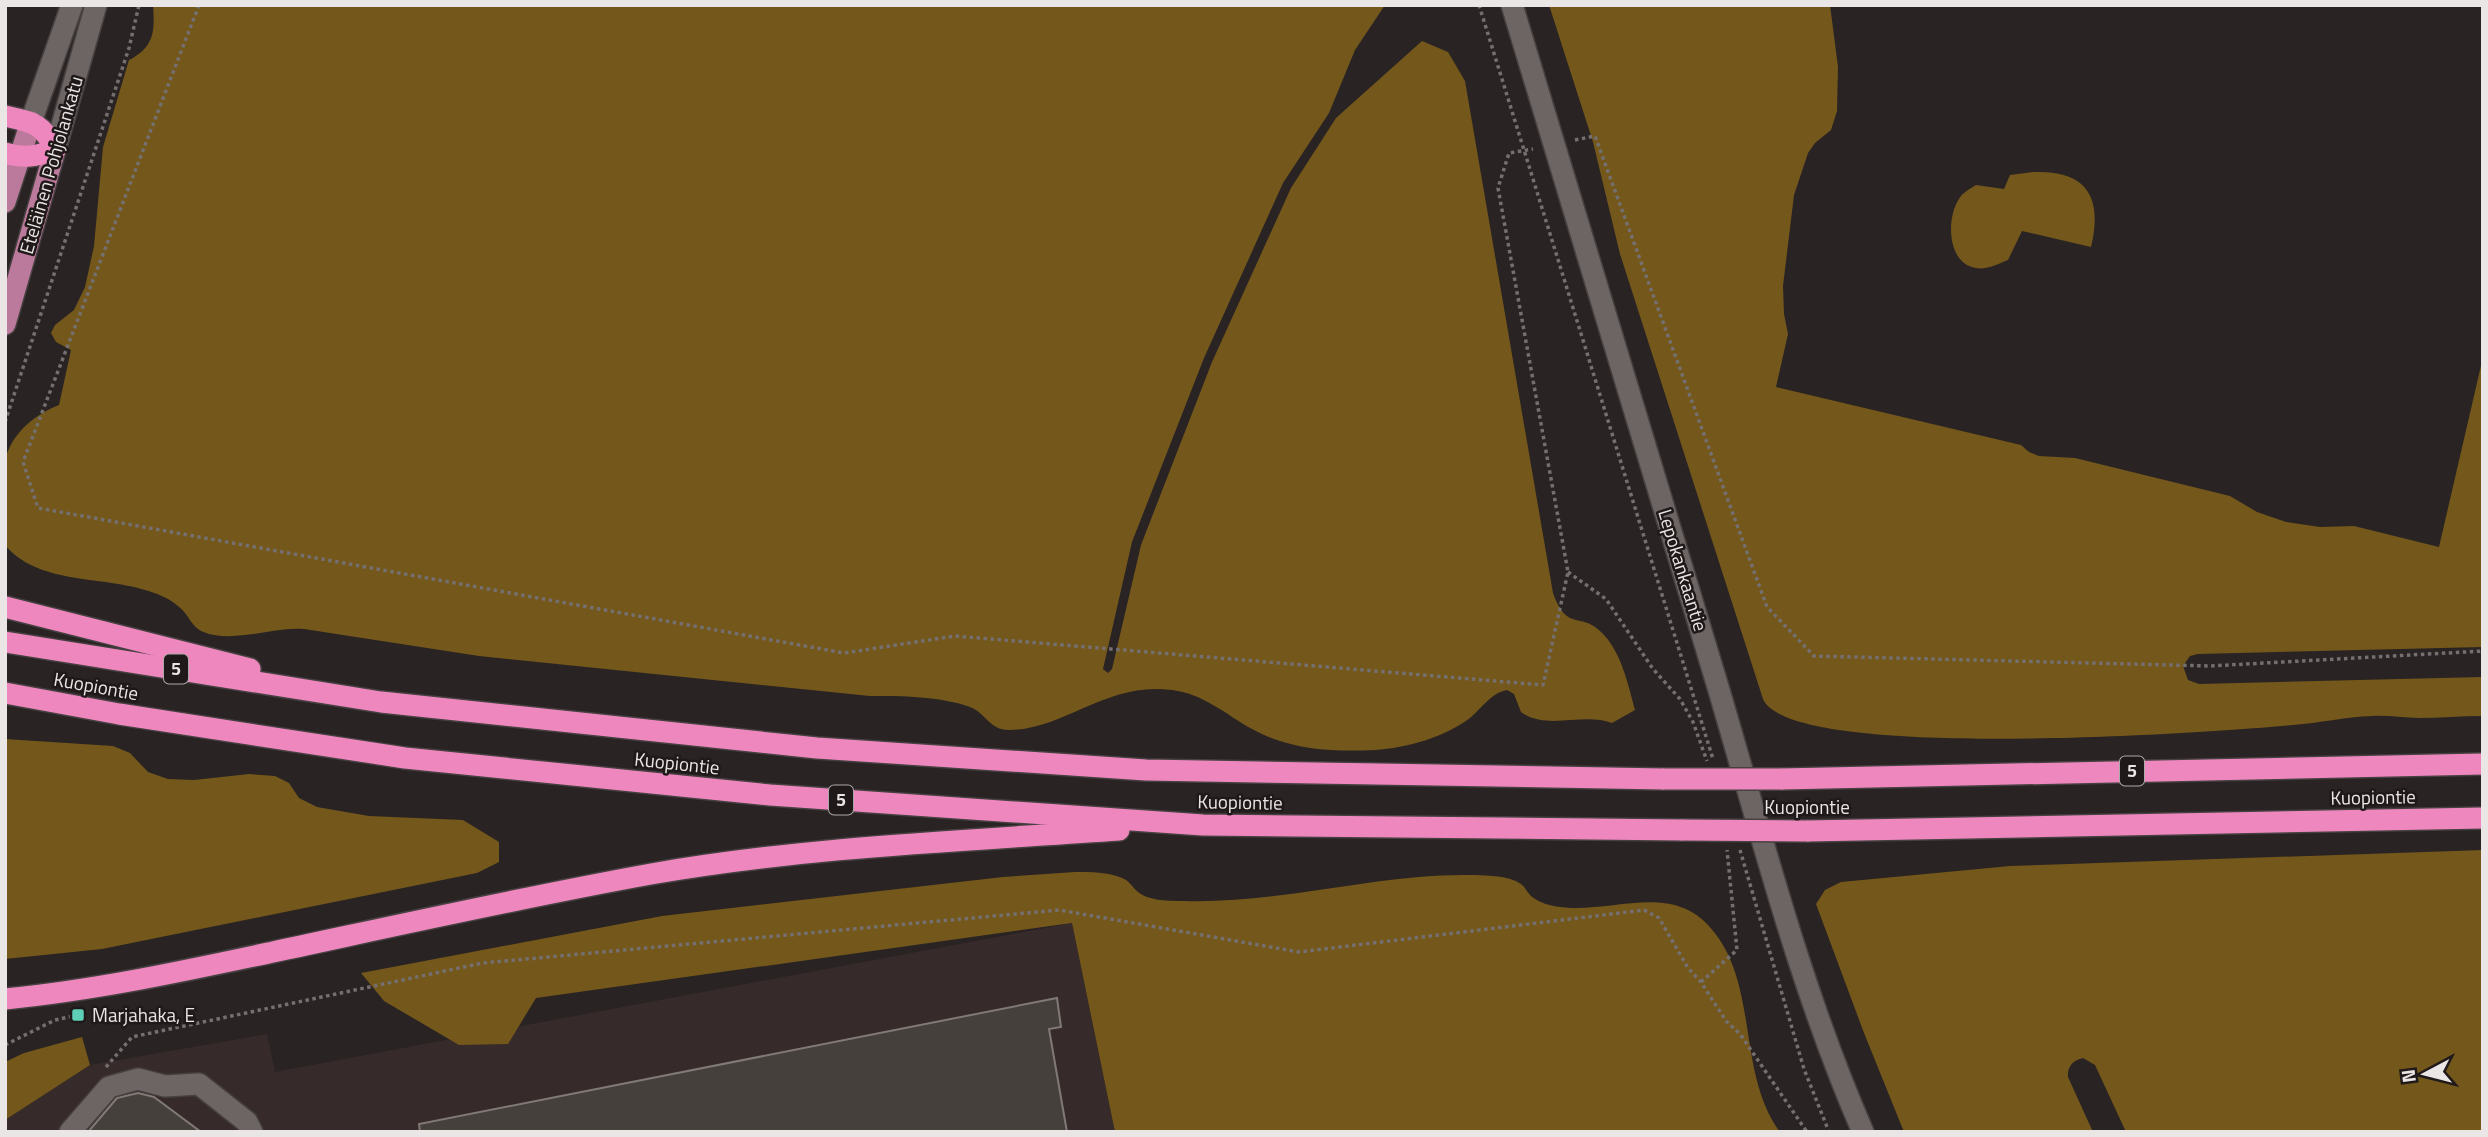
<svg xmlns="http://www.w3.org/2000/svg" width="2488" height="1137" font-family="'Titillium Web',sans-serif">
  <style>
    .built { fill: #372a2a }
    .forest { fill: #73571b }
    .building { fill: #46403c; stroke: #807975; stroke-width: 2 }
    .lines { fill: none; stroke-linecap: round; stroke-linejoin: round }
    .minor-casing { stroke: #464040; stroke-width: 24 }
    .major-casing { stroke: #464040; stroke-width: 24 }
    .highway-casing { stroke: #464040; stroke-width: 24 }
    .path { stroke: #75706f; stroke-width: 3.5; stroke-dasharray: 3.5 3.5; stroke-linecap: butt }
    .minor { stroke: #6d6564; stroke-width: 21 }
    .major { stroke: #bb799b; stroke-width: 21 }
    .highway { stroke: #ef87bf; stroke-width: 21 }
    .highway-bridge-casing { stroke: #464040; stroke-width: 24; stroke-linecap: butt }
    .highway-bridge { stroke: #ef87bf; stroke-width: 21 }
    .poi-dot { fill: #5eceb7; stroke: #201919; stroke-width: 2.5 }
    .labels { text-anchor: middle; stroke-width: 5; stroke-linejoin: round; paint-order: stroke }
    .shield { fill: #201919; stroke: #ada8a8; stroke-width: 2 }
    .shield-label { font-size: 18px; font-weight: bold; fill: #eae6e5 }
    .street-label { font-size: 19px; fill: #eae6e5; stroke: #201919 }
    .poi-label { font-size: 19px; fill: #eae6e5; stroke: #201919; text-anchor: start }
  </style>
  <rect width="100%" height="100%" fill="#292323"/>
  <!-- built -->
  <path class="built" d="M1072 923 1115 1132H5V1120L90 1065 267 1034 275 1072Z"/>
  <!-- forest -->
  <g class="forest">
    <path d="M153 5H1385L1355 50 1329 113 1283 183 1204 358 1132 542 1103 669 1108 673 1112 669 1141 545 1212 362 1291 188 1336 118 1422 41 1448 52 1465 81 1553 593C1567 632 1580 612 1600 631 1621 650 1628 684 1635 710L1612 723C1583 712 1547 731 1521 712L1514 694 1507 690C1491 693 1482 708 1470 718 1445 737 1407 748 1375 750 1333 752 1290 750 1252 729 1225 714 1204 694 1172 690 1107 681 1066 729 1009 730 989 730 986 713 970 707 939 696 902 696 870 696L479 656 304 629C274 627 244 640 214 635 190 631 193 618 178 606 169 598 156 593 145 590 100 576 37 584 5 545 5 524 1 474 6 457 13 432 36 414 59 405L71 350 56 342 51 333 55 325 74 310 85 287 94 246 103 147 129 60C154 47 155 32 153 5Z"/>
    <path d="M1549 5H1830L1838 67 1837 111 1831 130 1815 143 1808 153 1794 195 1783 286 1784 314 1788 334 1776 387 2021 445 2029 452 2039 456 2075 458 2230 496 2257 512 2286 522 2320 527 2354 526 2439 547 2483 357V647L2198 654 2190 656 2183 666 2188 680 2199 684 2483 677V716C2462 716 2440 718 2419 718 2403 718 2387 715 2372 716 2345 717 2319 723 2293 725 2219 732 1791 763 1763 699L1620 254 1593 142Z"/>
    <path d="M2033 172C2087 170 2103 197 2091 247L2022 231 2008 260C1998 264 1987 270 1976 268 1947 264 1946 218 1959 199 1962 193 1970 189 1976 185L2004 189 2010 175Z"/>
    <path d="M5 739 113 746 130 753 148 772 168 779 194 780 249 774 275 776 289 783 299 798 317 807 369 816 463 820 499 842V862L477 873 102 949 5 959Z"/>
    <path d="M2483 850V1132H2126L2095 1065 2083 1058C2073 1060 2067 1067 2068 1077L2093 1132H1904L1864 1033 1816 904 1825 890 1841 882 2010 866Z"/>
    <path d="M1075 872C1091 872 1108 872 1122 878 1130 881 1132 887 1138 892 1149 901 1170 901 1184 901 1281 904 1377 873 1474 875 1489 876 1508 875 1521 884 1525 887 1527 892 1531 896 1541 905 1557 907 1571 908 1617 910 1670 886 1707 924 1761 980 1735 1071 1780 1132H1115L1072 923 536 998 508 1044 459 1045 384 1001 361 973 662 916 1003 877Z"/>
    <path d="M82 1037 90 1065 5 1120V1062L24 1053Z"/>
  </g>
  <!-- building -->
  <g class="building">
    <path d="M1057 998 1061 1027 1049 1029 1067 1132H420L419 1124Z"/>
    <path d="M138 1093 154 1097 201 1132H88L117 1098Z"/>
  </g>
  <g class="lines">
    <!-- minor casing -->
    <g class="minor-casing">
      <g id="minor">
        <path d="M1512 5C1580 232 1650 459 1718 687 1762 836 1800 988 1863 1132"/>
        <path d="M31 122 72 5"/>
        <path d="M55 150 96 5"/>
        <path d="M70 1132 109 1087 138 1079 165 1086 199 1084 247 1122 252 1132"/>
      </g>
    </g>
    <!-- major casing -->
    <g class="major-casing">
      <g id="major">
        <path d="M5 202 31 122"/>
        <path d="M5 324 55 150"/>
      </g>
    </g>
    <!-- highway casing -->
    <g class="highway-casing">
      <g id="highway">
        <path d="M5 116C32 122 43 123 55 150 37 156 24 159 5 153"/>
        <path d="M5 607 250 669"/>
        <path d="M5 642 381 702 817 748 1146 770 1664 779"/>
        <path d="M5 693 119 714 405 758 770 795 1203 825 1683 830"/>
        <path d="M1781 779 2483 764"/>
        <path d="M1807 831 2483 818"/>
        <path d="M5 999C96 990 184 971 273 952 399 925 524 897 651 874 805 847 963 841 1119 830"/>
      </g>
    </g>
    <!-- path -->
    <g class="path">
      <path d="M199 5 23 462 38 508 844 653 955 636 1543 685 1568 572 1498 188 1509 153 1533 149"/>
      <path d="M1479 5 1713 759"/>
      <path d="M1575 140 1595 136 1767 607 1814 656 2210 666 2483 651"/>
      <path d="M5 422 129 48 139 5"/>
      <path d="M1568 572 1606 599 1653 669 1680 699 1693 722 1707 761"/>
      <path d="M1740 850 1804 1069 1829 1132"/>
      <path d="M1701 982 1737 950 1727 850"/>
      <path d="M5 1045 55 1020 78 1015"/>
      <path d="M106 1067 132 1037 483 963 1059 910 1299 952 1644 910 1659 918 1688 968 1701 982 1726 1021 1740 1034 1807 1132"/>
    </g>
    <!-- minor -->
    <use href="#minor" class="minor"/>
    <!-- major -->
    <use href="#major" class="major"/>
    <!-- highway -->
    <use href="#highway" class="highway"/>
    <!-- highway-bridge casing -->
    <g class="highway-bridge-casing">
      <g id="highway-bridge">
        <path d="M1664 779H1781"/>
        <path d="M1683 830 1807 831"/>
      </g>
    </g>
    <!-- highway-bridge -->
    <use href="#highway-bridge" class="highway-bridge"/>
  </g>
  <!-- markers -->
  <rect class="poi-dot" x="71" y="1008" width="14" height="14" rx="3.5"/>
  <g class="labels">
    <!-- shield labels -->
    <g class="shield">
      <rect x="164" y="654.5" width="24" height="29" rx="5"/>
      <rect x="2120" y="756.5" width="24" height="29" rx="5"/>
      <rect x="829" y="785.5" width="24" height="29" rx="5"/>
    </g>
    <g class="shield-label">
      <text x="176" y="675">5</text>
      <text x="2132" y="777">5</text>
      <text x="841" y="806">5</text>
    </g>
    <!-- street labels -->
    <g class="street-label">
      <text transform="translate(51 165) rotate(-74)" y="7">Eteläinen Pohjolankatu</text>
      <text transform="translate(1683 570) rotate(73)" y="7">Lepokankaantie</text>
      <text transform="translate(96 686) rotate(10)" y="7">Kuopiontie</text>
      <text transform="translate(677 763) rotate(6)" y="7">Kuopiontie</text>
      <text transform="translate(2373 797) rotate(-1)" y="7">Kuopiontie</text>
      <text transform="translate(1240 802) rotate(1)" y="7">Kuopiontie</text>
      <text x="1807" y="814">Kuopiontie</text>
    </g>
    <!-- poi labels -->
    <g class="poi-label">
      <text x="92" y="1022">Marjahaka, E</text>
    </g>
  </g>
  <!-- border -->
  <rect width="2488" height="1137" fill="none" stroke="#eae6e5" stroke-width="14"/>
  <!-- north arrow -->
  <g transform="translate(2425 1074) rotate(263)" stroke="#201919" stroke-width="5" paint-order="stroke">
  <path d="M0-5L12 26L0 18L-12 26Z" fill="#eae6e5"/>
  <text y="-10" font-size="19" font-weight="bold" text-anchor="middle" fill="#eae6e5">N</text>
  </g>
</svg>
